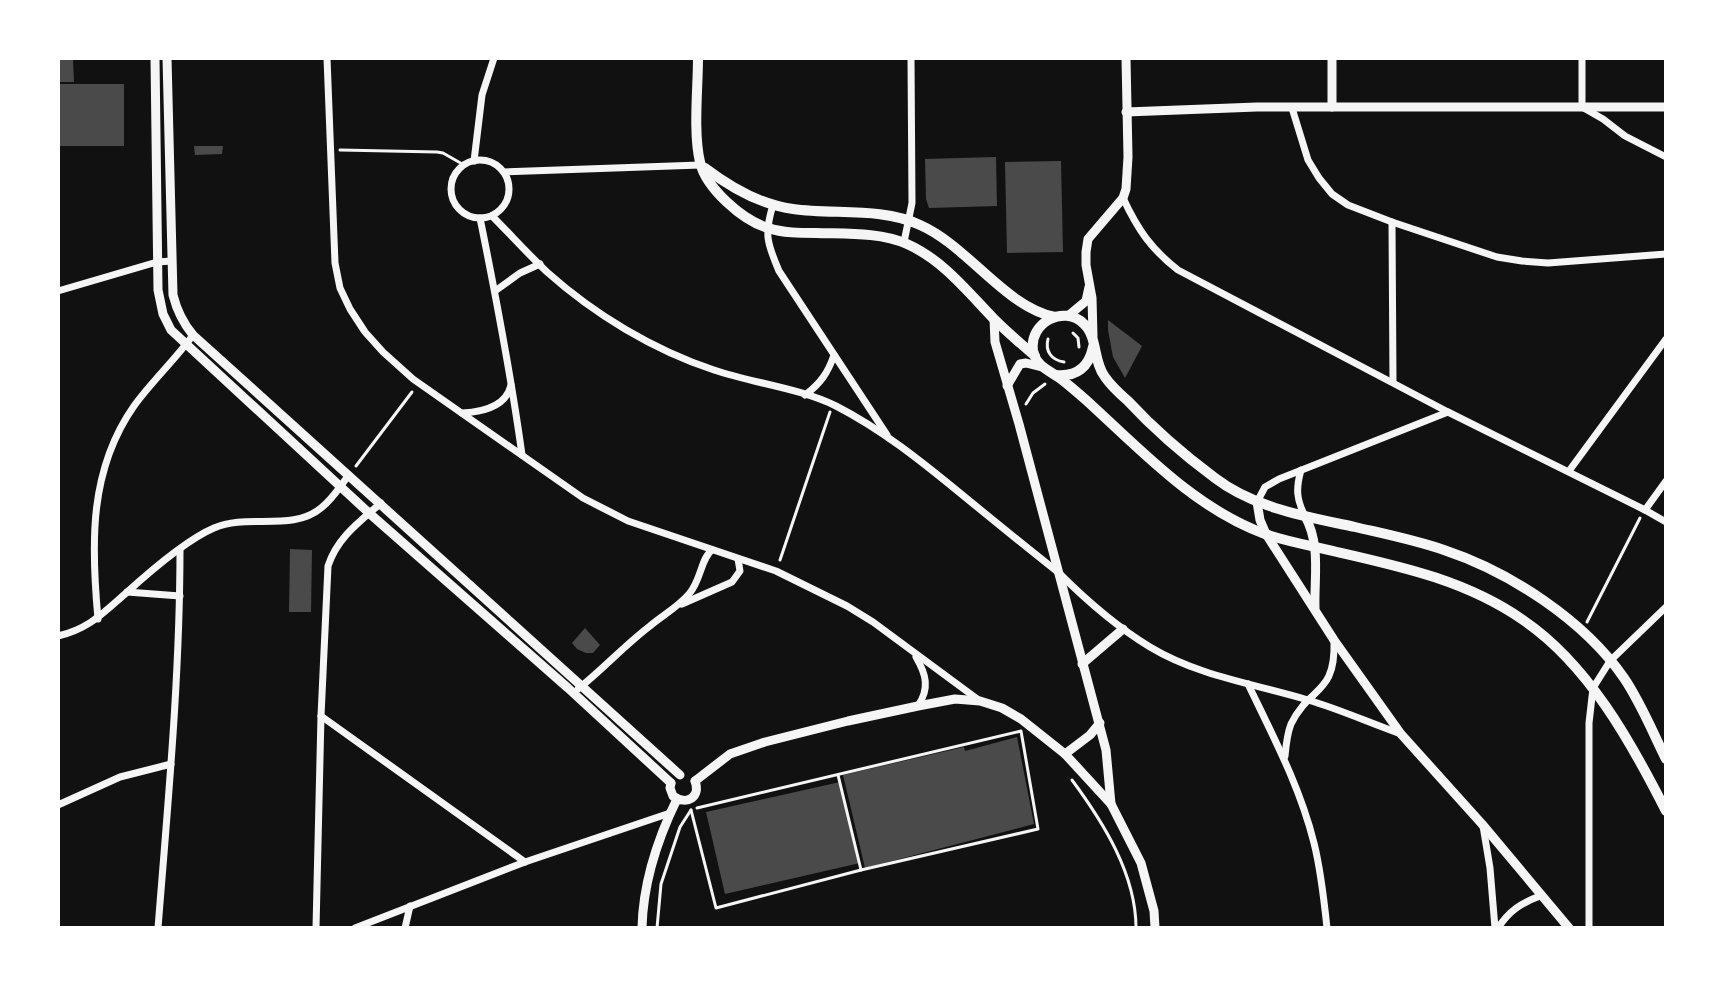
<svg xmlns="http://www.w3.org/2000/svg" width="1724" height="986" font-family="'Public Sans',sans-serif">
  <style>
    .building { fill: #4a4a4a }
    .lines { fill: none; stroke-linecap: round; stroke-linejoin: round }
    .path { stroke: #f5f5f5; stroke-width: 3 }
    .service { stroke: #f5f5f5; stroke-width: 3 }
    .minor { stroke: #f5f5f5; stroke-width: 7 }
    .tertiary { stroke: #f5f5f5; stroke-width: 9 }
    .secondary { stroke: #f5f5f5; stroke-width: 10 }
  </style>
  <rect width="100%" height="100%" fill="#111"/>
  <!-- building -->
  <g class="building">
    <path d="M59 58H73L74 82H59Z"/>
    <rect x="58" y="84" width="66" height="62"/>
    <path d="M194 146H223L222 154 195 155Z"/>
    <path d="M996 157 997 206 929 208 926 199 925 159Z"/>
    <path d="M1061 161 1063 252 1007 253 1005 162Z"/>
    <path d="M1108 320 1142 346 1125 378 1113 357 1108 330Z"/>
    <path d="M290 549 312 550 311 612H289Z"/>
    <path d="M585 628 600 645 593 653H586L577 649 572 643Z"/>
    <path d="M1017 737 1034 824 865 868 843 775 964 747 965 751Z"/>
    <path d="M840 782 860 863 725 894 706 812Z"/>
  </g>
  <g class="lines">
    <!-- path -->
    <g class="path">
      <path d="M1073 333 1078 338 1079 347"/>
      <path d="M1048 339C1045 351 1051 360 1064 362"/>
      <path d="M1026 404 1033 393 1045 384"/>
      <path d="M356 466 412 392"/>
      <path d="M780 560 830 412"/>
      <path d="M1587 622 1640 518"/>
      <path d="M1072 780C1103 822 1136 874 1136 928"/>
      <path d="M697 808 1021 731 1038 829 861 870"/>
      <path d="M691 810 716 908 861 870 838 775"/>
      <path d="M657 928 661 884 680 827 691 810"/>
    </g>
    <!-- service -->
    <path class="service" d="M340 150 437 152 443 153 464 165"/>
    <!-- minor -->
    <g class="minor">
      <path d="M327 58 335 263 340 288 350 309 365 332 383 352 413 379 583 498 628 521 776 571 847 606 873 622 980 701"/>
      <path d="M1582 58V107L1603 119 1625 136 1666 157"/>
      <path d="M1292 108 1308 160 1319 178 1332 194 1348 205 1392 222 1497 257 1522 261 1548 263 1666 254"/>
      <circle cx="480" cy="189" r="29"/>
      <path d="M474 161 482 95 494 58"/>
      <path d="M504 172 700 165"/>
      <path d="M1123 198C1138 230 1151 249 1178 270L1448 412 1645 510 1666 522"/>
      <path d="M773 205C764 234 767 243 779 271L887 435"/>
      <path d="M492 216C510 234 528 254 547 272 594 314 653 350 714 370 752 383 800 388 836 406 881 429 921 461 960 493 993 520 1026 547 1059 573 1087 601 1117 627 1150 647 1198 676 1255 684 1308 700 1339 709 1370 723 1401 734"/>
      <path d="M480 218C496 297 511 375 522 455"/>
      <path d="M1392 222 1393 382"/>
      <path d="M904 242 912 203 911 58"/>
      <path d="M58 291 157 262 172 261"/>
      <path d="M495 291 520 273 540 264"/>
      <path d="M805 395C820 384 828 373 834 355"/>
      <path d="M462 413C482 412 506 407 511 385"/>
      <path d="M1301 470C1296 488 1296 499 1305 516"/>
      <path d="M1569 471 1666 339"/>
      <path d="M1257 502 1265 487 1279 479 1448 412"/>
      <path d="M1645 510 1666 481"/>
      <path d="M127 592 180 596"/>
      <path d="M682 604 732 582 740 571 738 559"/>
      <path d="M98 619C91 544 89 470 134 406 152 381 175 360 193 335"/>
      <path d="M58 636C88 629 102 614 125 594 147 574 188 539 214 528 248 513 292 532 321 508 333 499 340 486 349 475"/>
      <path d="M916 657C926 674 930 688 918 706"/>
      <path d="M1248 684C1273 736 1300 787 1314 843 1321 871 1324 899 1327 928"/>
      <path d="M578 689C603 669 625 645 650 626 663 615 678 607 689 594 701 581 701 558 712 550"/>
      <path d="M321 716 525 862"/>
      <path d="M1285 756C1286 745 1287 734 1291 724 1310 685 1336 696 1334 640"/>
      <path d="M58 805 120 777 171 764"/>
      <path d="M1483 826 1490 868 1495 928"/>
      <path d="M158 928C168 802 180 675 180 549"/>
      <path d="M316 928 321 716 328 566C337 538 359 522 381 503"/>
      <path d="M355 928 525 862 670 813"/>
      <path d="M405 928 410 906"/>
      <path d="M1498 928C1509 911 1521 903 1540 896"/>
      <path d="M1589 928V723L1593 688 1610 661 1666 607"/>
    </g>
    <!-- tertiary -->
    <g class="tertiary">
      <path d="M155 58 158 290 163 314 171 330 369 513 568 688 671 783"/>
      <path d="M167 58 173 295C177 311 183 323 193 335L680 775"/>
      <path d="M1332 58V107"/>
      <path d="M1126 112 1257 107H1666"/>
      <path d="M1068 316 1086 301 1089 287"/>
      <path d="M994 319 995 342 1019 424 1106 750 1111 804"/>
      <path d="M1093 336 1092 298 1086 265V252L1088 239 1123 198 1126 189 1128 157 1126 58"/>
      <path d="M1007 386 1020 364 1026 363 1042 367"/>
      <path d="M1257 502 1260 520 1266 534 1334 640 1401 734 1482 824 1569 928"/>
      <path d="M1305 516C1321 545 1314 577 1315 608"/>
      <path d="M1082 664 1123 629"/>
      <path d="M1065 754 1090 735 1100 723"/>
      <path d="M695 781 730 754 765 742 848 721 918 706 955 699 980 701 1002 708 1021 719 1065 754 1111 804 1141 863 1154 911 1155 928"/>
      <path d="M671 783 670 788 673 796C687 806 701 797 695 781"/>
      <path d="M642 928C643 882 657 840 677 799"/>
    </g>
    <!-- secondary -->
    <g class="secondary">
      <path d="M698 58C698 89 693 132 700 162 706 188 742 220 768 228 783 233 800 233 816 233 845 234 880 232 907 244 943 260 967 291 994 319 1007 332 1021 344 1035 356"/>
      <path d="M705 168C730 187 762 205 793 209 834 215 881 207 920 225 968 246 1005 307 1055 317"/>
      <path d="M1056 375C1077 377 1089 367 1093 347"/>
      <path d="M1666 759C1653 733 1641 703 1624 678 1584 620 1510 572 1444 550 1415 540 1385 534 1355 527 1308 517 1254 508 1215 478 1184 455 1154 429 1128 401 1120 394 1111 386 1105 377 1093 362 1098 337 1084 324 1064 304 1029 323 1033 350 1036 367 1049 370 1061 379 1070 386 1078 393 1086 400 1141 450 1194 508 1265 534 1288 542 1313 546 1337 552 1403 567 1467 581 1523 620 1588 664 1631 742 1666 811"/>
    </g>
  </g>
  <!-- border -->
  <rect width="1724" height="986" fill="none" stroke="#ffffff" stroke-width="120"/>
</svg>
